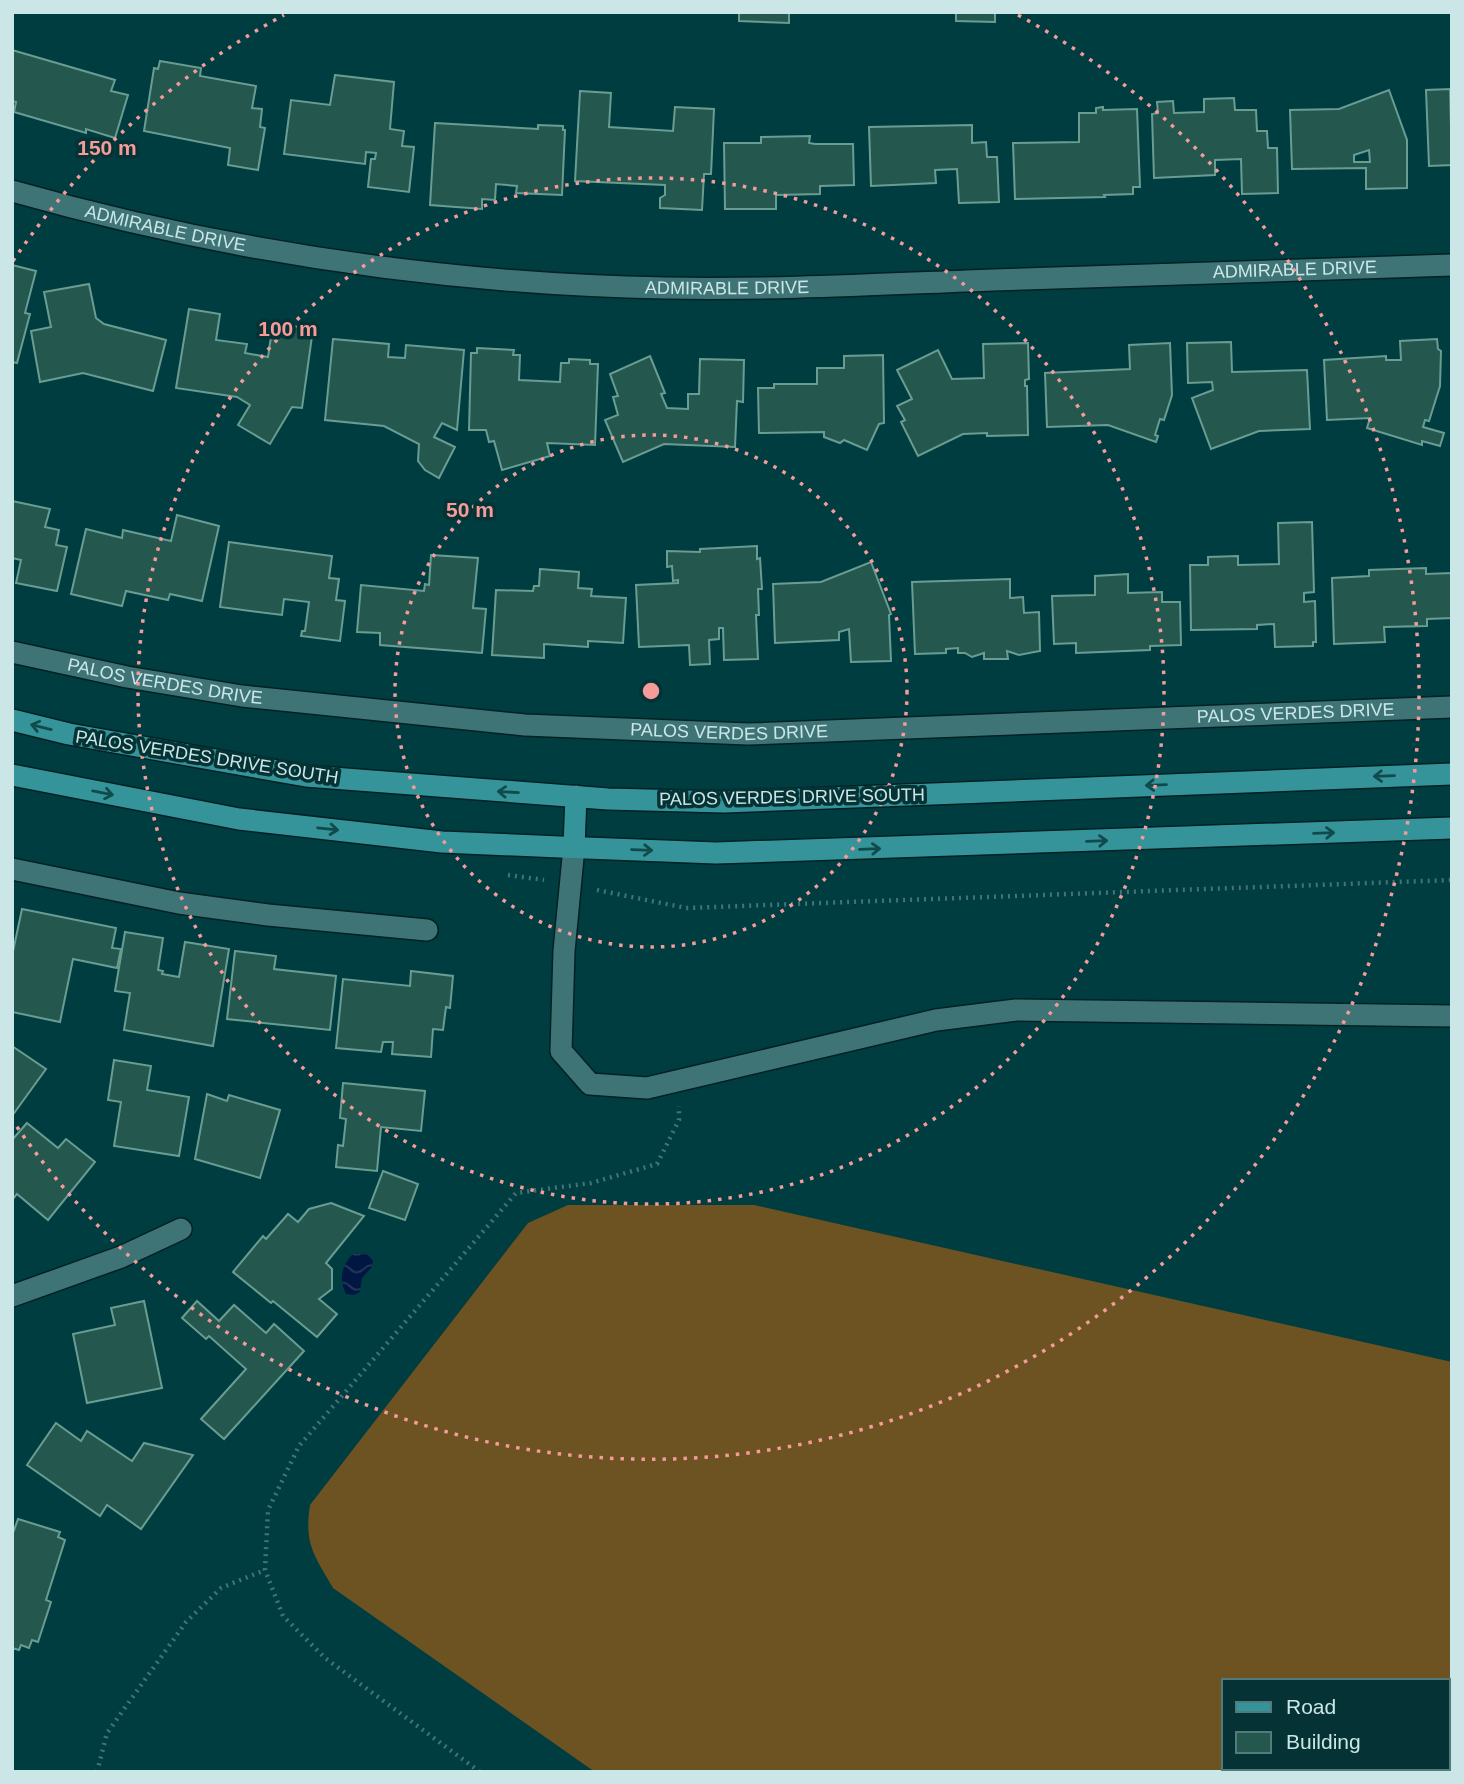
<svg xmlns="http://www.w3.org/2000/svg" width="1464" height="1784" font-family="Arial,sans-serif">
  <style>
    .grass { fill: #6d5321; fill-rule: evenodd }
    .water { fill: url(#water-waves) }
    .building { fill: #24584f; stroke: #699d92; stroke-width: 2; fill-rule: evenodd }
    .lines { fill: none; stroke-linecap: round; stroke-linejoin: round }
    .street-casing { stroke: #042123; stroke-width: 24 }
    .primary-casing { stroke: #042123; stroke-width: 24 }
    .path { stroke: #427477; stroke-width: 4.5; stroke-dasharray: 2 5; stroke-linecap: butt }
    .street { stroke: #3f7477; stroke-width: 21 }
    .primary { stroke: #349499; stroke-width: 21 }
    .oneway { stroke: #114a4d }
    .ring { fill: none; stroke: #f59b9a; stroke-width: 3.5; stroke-dasharray: 3.5 7 }
    .labels { text-anchor: middle; stroke-width: 7; stroke-linejoin: round; paint-order: stroke }
    .street-label { font-size: 18px; fill: #cbe6e7; stroke: #053234 }
    .centre { fill: #f59b9a; stroke: #053234; stroke-width: 3.5 }
    .ring-label { font-size: 21px; text-anchor: middle; font-weight: bold; fill: #f59b9a; stroke: #053234; stroke-width: 7; stroke-linejoin: round; paint-order: stroke }
  </style>
  <defs>
    <pattern id="water-waves" width="16" height="10" patternUnits="userSpaceOnUse" patternTransform="scale(1.75)"><rect width="16" height="10" fill="#011742"/><path d="M0 5q4-4 8 0t8 0" fill="none" stroke="#25395d"/></pattern>
  </defs>
  <rect width="100%" height="100%" fill="#003d41"/>
  <!-- grass -->
  <path class="grass" d="M568 1205H754L1452 1362V1772H595L333 1588C314 1555 304 1544 310 1505L528 1223ZM1224 1681H1448V1768H1224Z"/>
  <!-- water -->
  <path class="water" d="M354 1253 368 1255 373 1261 372 1267 362 1278 360 1292 354 1295 346 1294C338 1279 342 1264 354 1253Z"/>
  <!-- building -->
  <g class="building">
    <path d="M739 12H789V23L739 21Z"/>
    <path d="M956 12H995V22L956 21Z"/>
    <path d="M12 50 115 80 111 91 128 95 115 138 86 129V133L14 112 16 102 12 101Z"/>
    <path d="M160 61 201 68 200 76 256 86 252 108 262 109 260 127 265 128 258 170 228 165 230 148 144 131 154 68 158 69Z"/>
    <path d="M335 75 394 82 390 129 404 131 402 146 414 147 409 192 368 187 371 159H375L376 153 366 152 365 164 284 154 291 100 330 105Z"/>
    <path d="M1450 89 1452 165 1429 166 1426 90Z"/>
    <path d="M1389 90 1407 140V188L1366 189V168L1292 169 1290 110 1339 109ZM1369 150 1370 162H1354V155Z"/>
    <path d="M580 91 611 93 609 127 673 131 675 107 714 109 711 174H704L702 210 660 208V198L665 195V185L575 181Z"/>
    <path d="M1234 98 1235 110H1256L1257 131H1267L1268 148H1277L1278 193 1242 194 1241 159 1215 160V175L1154 178 1152 114 1158 113 1157 102 1173 101 1174 113 1204 112V99Z"/>
    <path d="M1103 107V110L1137 109 1140 187H1133V194L1104 195 1105 197 1015 199 1013 143 1079 142V113H1096V108Z"/>
    <path d="M435 123 538 129V125L563 126V130H565L562 195 516 193 517 186 496 184 495 200 482 199V209L430 205Z"/>
    <path d="M972 125V143L986 142 987 157H997L999 202 959 203 957 169 935 170 936 183 871 186 869 127Z"/>
    <path d="M810 136 809 143 815 144H853L854 185 820 186V194L776 195V209H725L724 143H761V137Z"/>
    <path d="M12 265 36 271 25 313 30 314 17 363 12 362Z"/>
    <path d="M89 284 96 318 104 324 166 340 153 391 83 373 40 382 31 331 51 327 44 292Z"/>
    <path d="M189 309 220 314 216 340 247 344 245 353 268 357 273 323 313 329 302 408 292 407 270 444 238 425 250 405 237 397 176 388Z"/>
    <path d="M333 339 389 344 388 357 405 358 406 345 464 350 457 430 442 423 434 437 455 447 439 478 425 470 418 461 419 444 384 426 325 420Z"/>
    <path d="M1437 339 1438 349 1441 351 1440 386 1429 421 1425 420 1423 427 1444 433 1440 446 1422 441V445L1367 428 1370 418 1327 420 1324 360 1386 356V360H1401L1400 341Z"/>
    <path d="M1231 342 1232 372 1307 370 1310 429 1259 431 1211 449 1192 398 1213 390 1212 382 1188 383 1187 343Z"/>
    <path d="M1028 343 1029 379 1025 380V386H1027L1028 435 987 436V433L963 434 918 456 901 422 905 420 897 406 912 399 897 370 938 350 952 379 984 378 983 344Z"/>
    <path d="M1170 343 1172 395 1164 420 1160 419 1155 435 1158 436 1156 442 1108 425 1047 427 1045 373 1130 369 1129 345Z"/>
    <path d="M477 348 514 350 513 355H520L519 380 560 382 561 363H569V359L590 360V364H598L595 445 547 443 550 456 502 470 494 441 489 442 486 430H469L471 353H477Z"/>
    <path d="M883 355 884 423 879 424 867 450 844 440 840 443 824 437V432L759 433 758 388H774V384H817V368H844V356Z"/>
    <path d="M650 356 665 393 661 394 667 408 688 409V394H699L700 359 744 360 743 402 737 401 735 447 664 444 623 462 605 420 618 415 613 397 618 396 610 374Z"/>
    <path d="M12 501 50 509 45 527 59 530 56 545 67 547 57 591 16 583 21 560 12 558Z"/>
    <path d="M177 515 219 526 202 601 170 594 168 600 126 591 122 606 71 594 86 529 122 538 123 530 171 541Z"/>
    <path d="M1312 522 1314 592 1304 593V602L1315 601 1316 642H1313V646L1275 647 1274 624 1257 625V629L1191 630 1190 565H1208V557L1238 556V565L1279 564 1278 523Z"/>
    <path d="M229 542 332 556 329 578 339 579 336 600 345 601 340 641 301 636 302 631H305L309 602 284 599 282 615 220 607Z"/>
    <path d="M757 546V559L760 558 762 589H758L759 615H756L758 659 724 660 723 628H719V639L709 640 710 664 690 665 689 645 639 647 636 585 678 583V580L673 581 672 566 667 567V551L700 552V549Z"/>
    <path d="M431 555 478 558 473 608 486 609 482 653 380 645V633L357 632 361 585 424 591 425 584 429 585Z"/>
    <path d="M871 562 891 614 889 615 891 661 851 662 849 629 839 632V640L775 643 773 584 821 582Z"/>
    <path d="M1426 568V574L1452 573V618L1427 619V626L1384 627 1385 642 1334 644 1332 578 1369 576V570Z"/>
    <path d="M540 569 579 572 578 588 592 589 591 596 626 598 623 643 588 641V647L544 644V658L492 655 496 590 533 591 534 586H539Z"/>
    <path d="M1128 574V593L1162 592V602H1180L1181 645 1150 646V650L1076 653V643L1054 644 1052 596 1095 595V576Z"/>
    <path d="M1010 579V598L1023 597 1024 613 1039 612 1040 651 1019 655 1007 651 1008 659H984V653L972 657 965 653H958V648L946 649V653L915 654 912 582Z"/>
    <path d="M22 909 116 928 112 948 121 949 117 968 73 959 60 1022 12 1012V956Z"/>
    <path d="M125 932 163 938 158 970 163 971 162 974 179 977 185 942 229 949 213 1046 124 1030 130 993 115 991Z"/>
    <path d="M235 951 276 956 274 969 336 976 330 1030 227 1019Z"/>
    <path d="M411 971 453 976 450 1008 446 1007 443 1030 433 1029 431 1057 392 1054 393 1042H383L381 1052 336 1048 343 979 410 986Z"/>
    <path d="M12 1046 46 1069 12 1116Z"/>
    <path d="M114 1060 151 1066 147 1090 189 1097 179 1156 114 1146 121 1102 108 1100Z"/>
    <path d="M343 1083 425 1091 421 1131 381 1127 377 1171 336 1167 338 1145 343 1146 346 1119 340 1118Z"/>
    <path d="M207 1094 227 1101 229 1095 280 1110 260 1178 195 1159Z"/>
    <path d="M27 1123 58 1148 66 1139 95 1162 48 1220 17 1194 12 1200V1140Z"/>
    <path d="M383 1171 418 1184 405 1220 369 1208Z"/>
    <path d="M331 1203 364 1216 326 1263 332 1269V1289L319 1299 337 1314 317 1337 273 1301 271 1303 233 1272 263 1236 266 1239 288 1214 298 1222 309 1209Z"/>
    <path d="M144 1301 162 1388 87 1403 73 1334 115 1325 111 1308Z"/>
    <path d="M197 1301 219 1321 234 1305 266 1333 274 1324 304 1351 224 1439 201 1419 246 1369 209 1336 206 1339 182 1318Z"/>
    <path d="M56 1423 81 1441 87 1431 132 1461 144 1443 193 1455 141 1529 107 1505 100 1516 27 1465Z"/>
    <path d="M18 1519 60 1532 58 1537 65 1540 46 1600 51 1602 38 1642 32 1640 29 1648 21 1645 19 1650 12 1648V1536Z"/>
  </g>
  <g class="lines">
    <!-- street casing -->
    <g class="street-casing">
      <g id="street">
        <path id="s1" d="M12 191C224 251 446 284 666 288 775 290 884 284 993 280 1146 274 1299 269 1452 265"/>
        <path id="s2" d="M12 652 127 677 242 696 525 725 748 734 1452 707"/>
        <path d="M574 847 564 951 561 1051 590 1084 647 1088 936 1020 1016 1010 1452 1016"/>
        <path d="M12 869 179 903 268 915 427 930"/>
        <path d="M12 1296 121 1257 181 1229"/>
      </g>
    </g>
    <!-- primary casing -->
    <g class="primary-casing">
      <g id="primary">
        <path d="M12 720 69 734 306 776 608 799 724 802 1452 774"/>
        <path d="M12 775 239 819 442 842 560 847 716 853 1452 828"/>
        <path d="M574 847 576 796"/>
      </g>
    </g>
    <!-- path -->
    <g class="path">
      <path d="M508 875 544 880"/>
      <path d="M597 890 686 908 1452 880"/>
      <path d="M97 1772 107 1733 186 1622 221 1588 265 1570"/>
      <path d="M480 1772 325 1658 283 1616 265 1570 268 1510 299 1446 516 1193 591 1183 657 1164 679 1120V1106"/>
    </g>
    <!-- street -->
    <use href="#street" class="street"/>
    <!-- primary -->
    <use href="#primary" class="primary"/>
  </g>
  <!-- one-way arrows -->
  <defs><path id="oneway-shaft" d="M-6 0H5M1.5-3L5.5 0L1.5 3" fill="none" stroke-width="1.6" stroke-linecap="round" stroke-linejoin="round" transform="scale(1.75)"/></defs>
  <g class="oneway">
    <use href="#oneway-shaft" transform="translate(41 727) rotate(-166)"/>
    <use href="#oneway-shaft" transform="translate(1384 776) rotate(178)"/>
    <use href="#oneway-shaft" transform="translate(1156 785) rotate(178)"/>
    <use href="#oneway-shaft" transform="translate(508 792) rotate(-177)"/>
    <use href="#oneway-shaft" transform="translate(103 793) rotate(11)"/>
    <use href="#oneway-shaft" transform="translate(328 829) rotate(6)"/>
    <use href="#oneway-shaft" transform="translate(1324 833) rotate(-2)"/>
    <use href="#oneway-shaft" transform="translate(1097 841) rotate(-2)"/>
    <use href="#oneway-shaft" transform="translate(870 849) rotate(-2)"/>
    <use href="#oneway-shaft" transform="translate(642 850) rotate(2)"/>
  </g>
  <!-- distance rings -->
  <g class="ring">
    <circle cx="651" cy="691" r="256"/>
    <circle cx="651" cy="691" r="513"/>
    <path d="M13 261A769 769 0 0 1 284 15M1018 15A769 769 0 1 1 13 1121"/>
  </g>
  <g class="labels">
    <!-- street labels -->
    <g class="street-label">
      <text dy="6" stroke="none"><textPath href="#s1" startOffset="158">ADMIRABLE DRIVE</textPath></text>
      <text dy="6" stroke="none"><textPath href="#s1" startOffset="1292">ADMIRABLE DRIVE</textPath></text>
      <text dy="6" stroke="none"><textPath href="#s1" startOffset="724">ADMIRABLE DRIVE</textPath></text>
      <text dy="6" stroke="none"><textPath href="#s2" startOffset="156">PALOS VERDES DRIVE</textPath></text>
      <text dy="6" stroke="none"><textPath href="#s2" startOffset="1290">PALOS VERDES DRIVE</textPath></text>
      <text dy="6" stroke="none"><textPath href="#s2" startOffset="723">PALOS VERDES DRIVE</textPath></text>
      <text transform="translate(207 757) rotate(9)" y="6">PALOS VERDES DRIVE SOUTH</text>
      <text transform="translate(792 797) rotate(-1)" y="6">PALOS VERDES DRIVE SOUTH</text>
    </g>
  </g>
  <circle cx="651" cy="691" r="10" class="centre"/>
  <g class="ring-label">
    <text x="107" y="155">150 m</text>
    <text x="288" y="336">100 m</text>
    <text x="470" y="517">50 m</text>
  </g>
  <!-- border -->
  <rect width="1464" height="1784" fill="none" stroke="#cbe6e7" stroke-width="28"/>
  <!-- legend -->
  <rect x="1222" y="1679" width="228" height="91" fill="#053234" stroke="#547a7c" stroke-width="2"/>
  <rect x="1236" y="1702" width="35" height="10" fill="#349499" stroke="#547a7c" stroke-width="2"/>
  <text x="1286" y="1714" font-size="21" fill="#cbe6e7">Road</text>
  <rect x="1236" y="1732" width="35" height="21" fill="#24584f" stroke="#547a7c" stroke-width="2"/>
  <text x="1286" y="1749" font-size="21" fill="#cbe6e7">Building</text>
</svg>
